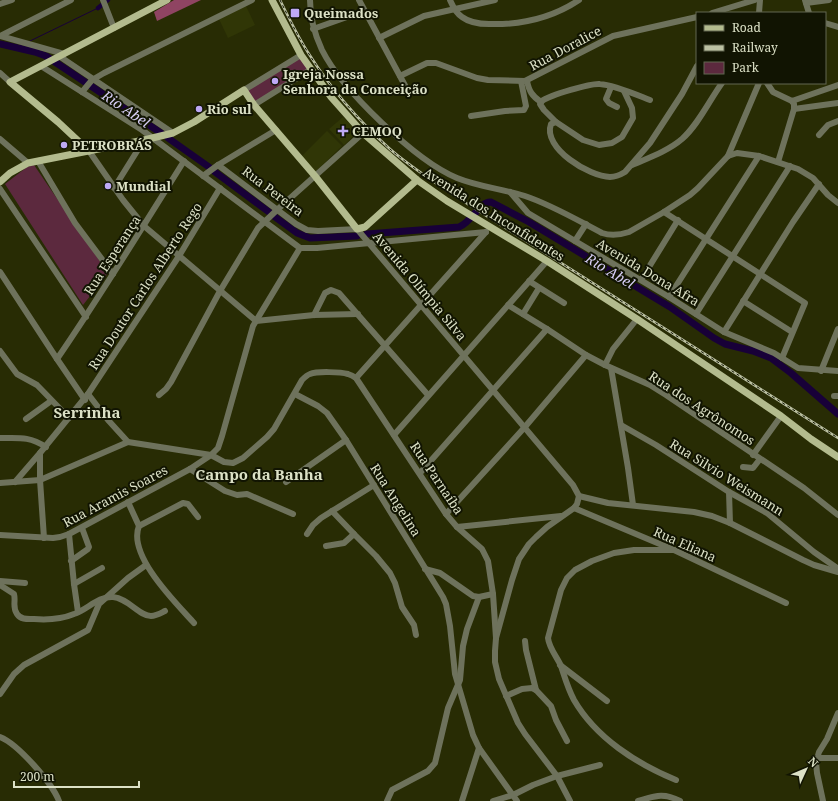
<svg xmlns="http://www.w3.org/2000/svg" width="838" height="801" font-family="'Noto Serif',serif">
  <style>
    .built { fill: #303606 }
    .green { fill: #5c293e }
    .forest { fill: #8f4462 }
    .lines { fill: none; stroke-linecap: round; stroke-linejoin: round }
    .stream { stroke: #180038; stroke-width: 1 }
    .canal { stroke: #180038; stroke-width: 4.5 }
    .river { stroke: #180038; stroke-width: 7 }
    .minor { stroke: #6e725c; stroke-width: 6 }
    .major { stroke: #b3bb8e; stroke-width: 7 }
    .rail-casing { stroke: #bcc1a3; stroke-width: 2.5 }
    .rail { stroke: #111402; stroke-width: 1; stroke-dasharray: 3; stroke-linecap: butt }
    .poi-dot { fill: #bea9f5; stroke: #111402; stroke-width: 1.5 }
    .labels { text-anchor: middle; stroke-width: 4; stroke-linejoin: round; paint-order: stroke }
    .poi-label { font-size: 13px; font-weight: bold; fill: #dce1c6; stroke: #111402; text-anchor: start }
    .street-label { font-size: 13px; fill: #dce1c6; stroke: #111402 }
    .water-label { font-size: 14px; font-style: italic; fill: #d5ccf3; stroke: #111402 }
    .quarter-label { font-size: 15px; font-weight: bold; fill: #dce1c6; stroke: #111402 }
  </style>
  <rect width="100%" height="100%" fill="#282c04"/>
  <!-- built -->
  <g class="built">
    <path d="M246 6 255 25 228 38 219 19Z"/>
    <path d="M343 117 358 132 344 145 329 129Z"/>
    <path d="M327 131 342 146 315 172 301 157Z"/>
  </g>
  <!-- green -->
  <g class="green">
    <path d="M301 55 310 70 254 105 244 90Z"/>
    <path d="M34 165 108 273 83 305 5 184 27 167Z"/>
  </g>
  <!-- forest -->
  <path class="forest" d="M174 0H201L157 21 154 12Z"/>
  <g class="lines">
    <!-- stream -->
    <g class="stream">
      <path d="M30 41 98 8"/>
      <path d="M16 47 22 45"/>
    </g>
    <!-- canal -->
    <path class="canal" d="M98 8 108 0"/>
    <!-- river -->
    <g class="river">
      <path d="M0 44 35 52 46 56 85 82"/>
      <path d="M91 86 161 133"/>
      <path d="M168 138 209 167"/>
      <path d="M215 172 269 212"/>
      <path d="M275 217 297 233 310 238 357 236"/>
      <path d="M367 234 459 227C472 222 480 201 491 202L529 222 670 307 714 338 725 344 753 351 771 358 791 373 838 414"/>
    </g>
    <!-- minor -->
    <g class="minor">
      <path d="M103 0 114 28"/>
      <path d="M310 0C310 18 314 33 322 50 342 90 416 161 457 178 479 187 503 189 525 196 552 205 577 220 602 233 611 236 620 235 629 232L664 212 690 195 698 188 728 156 737 153 759 156 798 169 813 178 828 195 838 203"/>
      <path d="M359 0 408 91"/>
      <path d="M450 0C453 7 456 13 462 17 470 23 480 24 489 24 521 25 552 18 579 0"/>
      <path d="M805 0 809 13"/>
      <path d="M806 3 829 0"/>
      <path d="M0 4 12 0"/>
      <path d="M712 13 755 0"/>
      <path d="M759 13 760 0"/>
      <path d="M825 23 838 27"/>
      <path d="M313 29 364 11"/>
      <path d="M0 36 71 0"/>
      <path d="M0 36 64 54"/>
      <path d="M379 38 424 16 495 0"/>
      <path d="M59 56 173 133"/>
      <path d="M41 66 142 130 300 248H317L486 232"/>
      <path d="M0 73 10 82"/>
      <path d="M400 76 427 63H436L477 78 488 80 525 81 613 36 697 17"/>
      <path d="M527 81C529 91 532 96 541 102"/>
      <path d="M767 83 773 92 792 101"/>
      <path d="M611 87 606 99 609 103 617 107"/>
      <path d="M244 90 301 55"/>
      <path d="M624 91 632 108 633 118 622 137 612 143 599 145 583 140 556 122 551 124C542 148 590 177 610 177 616 177 620 175 625 172L650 143 682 94 697 66"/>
      <path d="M82 92 92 80 104 73 252 0"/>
      <path d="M792 101 838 85"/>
      <path d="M254 105 310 70"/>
      <path d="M794 109 838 103"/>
      <path d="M471 116 505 111 524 110 526 106 521 81"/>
      <path d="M556 122 544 110 540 104 542 101C550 95 591 83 600 84 614 85 637 95 650 100"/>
      <path d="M819 135 828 125 838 121"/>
      <path d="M0 139 28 163"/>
      <path d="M89 151 123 200 144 226 256 321 314 315 358 314"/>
      <path d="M728 156 759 83"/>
      <path d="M38 161 75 223 113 274"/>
      <path d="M778 162 794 109V104L792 101"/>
      <path d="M218 165 296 224 307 230 318 231 357 229 573 485 579 496"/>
      <path d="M632 165C648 158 668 151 682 139 698 125 709 101 722 83"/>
      <path d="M203 176 218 165 276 130"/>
      <path d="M114 188 144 140"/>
      <path d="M0 189 86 317"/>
      <path d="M510 192 528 213 669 297 724 332 774 353 798 368 838 371"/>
      <path d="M664 212 805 303 782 358"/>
      <path d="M575 241 586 224"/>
      <path d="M0 272 57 359 85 400"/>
      <path d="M641 280 678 220"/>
      <path d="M529 281 564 303"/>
      <path d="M669 297 759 156"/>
      <path d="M743 301 792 332"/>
      <path d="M508 305 547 329 586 355 605 365 650 385 666 395 804 488 838 515"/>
      <path d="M523 314 539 288"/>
      <path d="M696 314 790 166"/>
      <path d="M314 315 325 293 331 290 339 293 428 395"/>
      <path d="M724 332 793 222 819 184"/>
      <path d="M0 351 17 374 37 385 69 418"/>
      <path d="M57 359C101 295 142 228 184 161"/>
      <path d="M605 365 613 349 637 319"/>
      <path d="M611 368 628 468 633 505"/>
      <path d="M821 371 838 329"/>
      <path d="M356 378 486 232"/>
      <path d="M88 394 108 420 128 442 211 455 224 462 233 463 243 458 267 437 274 429 302 380C305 377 307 375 310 374 317 371 341 372 348 374 351 375 353 376 356 378L446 514 457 527 482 549 488 561 493 594 496 638"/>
      <path d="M295 394 318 406 327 413 346 440 443 597 446 604 450 626 455 674 473 735 479 748 517 801"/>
      <path d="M159 395 166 389 171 382 220 291 258 228 278 209 363 133"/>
      <path d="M834 396H838"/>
      <path d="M26 419 51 401"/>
      <path d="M621 425 656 445 729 492 767 513 814 552 837 568"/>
      <path d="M394 435 547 261"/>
      <path d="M0 438C19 438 29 436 46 447"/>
      <path d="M753 455 781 416"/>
      <path d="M743 467 753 468 760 459"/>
      <path d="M190 469 225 491 237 495 247 494 293 514"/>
      <path d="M420 473 547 329"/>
      <path d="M15 482 40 453"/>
      <path d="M286 482 346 440"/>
      <path d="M0 483 40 480 128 442"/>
      <path d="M729 492 730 523"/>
      <path d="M579 496 608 503 694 512 712 516 730 523 803 560 814 565 838 572"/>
      <path d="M128 502 139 526"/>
      <path d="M574 508 674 550 786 603"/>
      <path d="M332 511 354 534 376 556 390 573 395 583 402 607 414 625 416 635"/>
      <path d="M446 514 524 428 586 355"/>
      <path d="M457 527 561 516"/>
      <path d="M69 534 74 584 78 612"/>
      <path d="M307 534 313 525 321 518 374 485"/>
      <path d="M0 535 53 538 60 537 69 534 190 469 211 455 218 448 222 436 253 326 300 248"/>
      <path d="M44 538 40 480V453L88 394 179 256 220 188"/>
      <path d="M326 546 344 543 354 534"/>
      <path d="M674 550H634L614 553 592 561 575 570 567 578 561 590 548 638C549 648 557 657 561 666 565 678 568 689 574 700 596 738 637 764 676 780"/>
      <path d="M71 561 88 549 89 547 82 528"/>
      <path d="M425 569 440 573 473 596 479 597 493 594"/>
      <path d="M0 581 25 583"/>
      <path d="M74 584 102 568"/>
      <path d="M0 585 14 594C16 601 12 607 17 614 21 620 28 619 34 619 47 620 62 619 74 614 87 610 98 596 113 597 128 598 139 616 151 616 156 616 161 613 165 611"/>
      <path d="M194 623C176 603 127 555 139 526L183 503 188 504 198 517"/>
      <path d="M525 641 526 650 536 690"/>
      <path d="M560 665 607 701"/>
      <path d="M0 694 14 674 24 665 88 630 99 604 128 578 146 565"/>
      <path d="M506 696 522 689 532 688 536 690 551 706 556 720 567 741"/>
      <path d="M0 737C18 744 52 783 59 801"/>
      <path d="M817 758H838"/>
      <path d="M387 801 392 790 428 771 435 763 448 708 460 680 463 646 467 629 479 597"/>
      <path d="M462 801 479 748"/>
      <path d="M493 801 513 795 533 785 557 776 600 765"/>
      <path d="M570 801 557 776 525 734 518 723 499 679 495 662V651L496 638 512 580 519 559 529 544 536 537 547 527 574 508 577 504 579 496"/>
      <path d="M638 801C655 796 663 792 680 801"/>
      <path d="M823 801 817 773 816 762 819 752 827 739 838 713"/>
    </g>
    <!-- major -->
    <g class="major">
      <path d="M272 0 301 55 331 97 363 133 417 180 447 201 547 261 637 319 781 416 811 439 838 457"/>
      <path d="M89 151 58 122 10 82 167 0"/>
      <path d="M0 182 10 173 28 163 144 140 173 133 194 122 244 90 254 105 315 176 357 229 365 227 417 180"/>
    </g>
    <!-- rail casing -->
    <g class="rail-casing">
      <path id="rail" d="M280 0C289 18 298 37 309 54 331 89 360 122 390 149 407 164 426 176 444 189L838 438"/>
    </g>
    <!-- rail -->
    <use href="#rail" class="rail"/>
  </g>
  <!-- markers -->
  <g class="poi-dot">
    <rect x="290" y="8" width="10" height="10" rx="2"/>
    <circle cx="275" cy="81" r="4"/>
    <circle cx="199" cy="109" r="4"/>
    <path d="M341 125h4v4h4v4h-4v4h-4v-4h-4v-4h4z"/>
    <circle cx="64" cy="145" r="4"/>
    <circle cx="108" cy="186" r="4"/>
  </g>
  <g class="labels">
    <!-- poi labels -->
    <g class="poi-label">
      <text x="304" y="18">Queimados</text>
      <text x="283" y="79">Igreja Nossa<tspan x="283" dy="15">Senhora da Conceição</tspan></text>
      <text x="207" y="114">Rio sul</text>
      <text x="352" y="136">CEMOQ</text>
      <text x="72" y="150">PETROBRÁS</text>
      <text x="116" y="191">Mundial</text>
    </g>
    <!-- street labels -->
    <g class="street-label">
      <text transform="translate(565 48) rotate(-28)" y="5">Rua Doralice</text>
      <text transform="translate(273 191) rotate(37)" y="5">Rua Pereira</text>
      <text transform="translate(494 214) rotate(32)" y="5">Avenida dos Inconfidentes</text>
      <text transform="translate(112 255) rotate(-57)" y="5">Rua Esperança</text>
      <text transform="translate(648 272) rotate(31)" y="5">Avenida Dona Afra</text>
      <text transform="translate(145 286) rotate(-57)" y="5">Rua Doutor Carlos Alberto Rego</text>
      <text transform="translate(420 286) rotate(50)" y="5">Avenida Olímpia Silva</text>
      <text transform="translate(702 408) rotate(33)" y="5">Rua dos Agrônomos</text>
      <text transform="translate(727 477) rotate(32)" y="5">Rua Silvio Weismann</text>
      <text transform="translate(437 478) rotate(56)" y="5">Rua Parnaíba</text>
      <text transform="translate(115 496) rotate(-28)" y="5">Rua Aramis Soares</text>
      <text transform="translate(396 500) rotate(58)" y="5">Rua Angelina</text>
      <text transform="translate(685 544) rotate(24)" y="5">Rua Eliana</text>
    </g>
    <!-- water labels -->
    <g class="water-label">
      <text transform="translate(126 109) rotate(34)" y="5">Rio Abel</text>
      <text transform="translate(610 271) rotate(31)" y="5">Rio Abel</text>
    </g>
    <!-- quarter labels -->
    <g class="quarter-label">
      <text x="87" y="418">Serrinha</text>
      <text x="259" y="480">Campo da Banha</text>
    </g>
  </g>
  <!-- legend -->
  <rect x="696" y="12" width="130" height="72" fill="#111402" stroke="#626650"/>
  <rect x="704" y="25" width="20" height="6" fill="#b3bb8e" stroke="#626650"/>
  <text x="732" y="32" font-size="12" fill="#dce1c6">Road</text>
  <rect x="704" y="45" width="20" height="6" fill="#bcc1a3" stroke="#626650"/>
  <text x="732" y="52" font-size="12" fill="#dce1c6">Railway</text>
  <rect x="704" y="62" width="20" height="12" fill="#5c293e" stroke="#626650"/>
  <text x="732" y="72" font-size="12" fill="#dce1c6">Park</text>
  <!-- north arrow -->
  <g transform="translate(806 769) rotate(46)" stroke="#111402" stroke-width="3" paint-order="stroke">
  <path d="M0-3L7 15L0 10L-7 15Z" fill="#dce1c6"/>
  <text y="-6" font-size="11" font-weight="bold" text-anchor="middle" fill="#dce1c6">N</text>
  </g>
  <!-- scale -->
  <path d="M14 781v6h125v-6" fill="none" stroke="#dce1c6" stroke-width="2"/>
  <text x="20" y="781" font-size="12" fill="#dce1c6" stroke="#111402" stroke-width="3" paint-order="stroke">200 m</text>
</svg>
